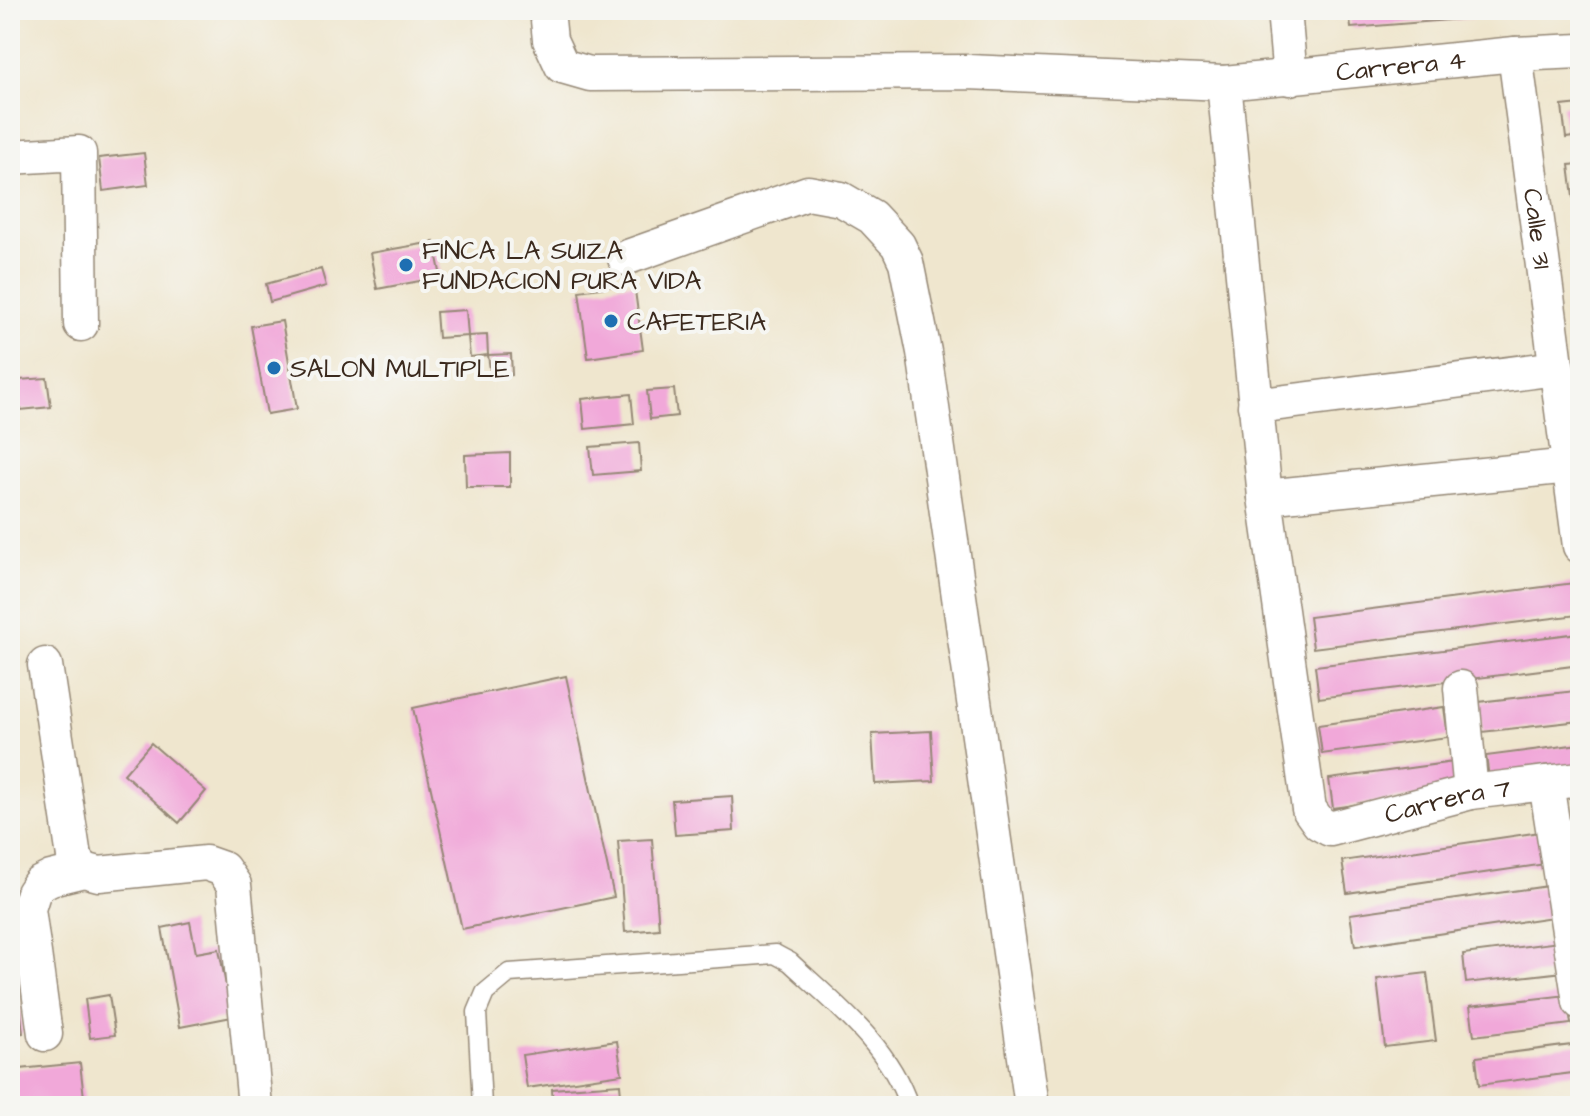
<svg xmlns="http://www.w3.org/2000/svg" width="1590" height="1116" font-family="'Architects Daughter',sans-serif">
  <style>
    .building { fill: #f1a8d9 }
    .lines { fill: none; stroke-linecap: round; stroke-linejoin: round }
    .lane-casing { stroke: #958876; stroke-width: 21 }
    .street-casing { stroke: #958876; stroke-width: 37 }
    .lane { stroke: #fff; stroke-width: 18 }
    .street { stroke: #fff; stroke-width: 34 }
    .poi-dot { fill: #1f6fb2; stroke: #f6f6f2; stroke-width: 3 }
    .labels { text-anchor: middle; stroke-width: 8; stroke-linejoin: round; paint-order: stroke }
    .street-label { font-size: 26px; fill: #3b2a1e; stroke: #f6f6f2 }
    .poi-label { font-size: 26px; fill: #3b2a1e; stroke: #f6f6f2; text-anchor: start }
  </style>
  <rect width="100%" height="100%" fill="#f6f6f2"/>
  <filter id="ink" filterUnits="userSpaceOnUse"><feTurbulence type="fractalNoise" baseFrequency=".0125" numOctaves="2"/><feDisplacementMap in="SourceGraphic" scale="16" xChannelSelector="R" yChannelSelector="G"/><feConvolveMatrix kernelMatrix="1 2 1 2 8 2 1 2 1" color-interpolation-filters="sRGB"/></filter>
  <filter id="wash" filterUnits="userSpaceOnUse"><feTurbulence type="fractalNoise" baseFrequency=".006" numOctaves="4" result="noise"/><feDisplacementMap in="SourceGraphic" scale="32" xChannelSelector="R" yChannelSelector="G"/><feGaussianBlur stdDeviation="1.8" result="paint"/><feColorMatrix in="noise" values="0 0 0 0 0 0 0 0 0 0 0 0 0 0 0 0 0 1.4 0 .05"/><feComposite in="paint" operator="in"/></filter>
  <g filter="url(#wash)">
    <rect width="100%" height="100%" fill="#efe6ce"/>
    <g id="blocks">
      <!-- building -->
      <g class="building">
        <path d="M1349 10H1535V13L1351 28Z"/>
        <path d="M1580 104V136L1566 138 1562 106Z"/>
        <path d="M144 153 148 185 103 191 99 158Z"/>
        <path d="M1580 164V196L1573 197 1569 165Z"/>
        <path d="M1580 216V245H1578L1574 217Z"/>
        <path d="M434 242 441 277 377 289 370 253Z"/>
        <path d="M321 269 326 286 270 302 266 284Z"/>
        <path d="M634 283 643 350 588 358 579 291Z"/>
        <path d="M466 310 468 336 438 338 436 312Z"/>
        <path d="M282 321 297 409 267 414 251 326Z"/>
        <path d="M487 335 488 355 470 357 468 336Z"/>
        <path d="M511 354 512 375 491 377 488 355Z"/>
        <path d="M17 361 19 380 47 378 51 407 10 411V362Z"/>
        <path d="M674 389 677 416 650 419 647 391Z"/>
        <path d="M631 394 634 424 585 429 582 399Z"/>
        <path d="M639 443 641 471 593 475 590 447Z"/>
        <path d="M510 453V487H466L465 455Z"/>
        <path d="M1574 583 1578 615 1313 648 1309 617Z"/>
        <path d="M1579 633 1580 665 1319 698 1315 666Z"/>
        <path d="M566 676 614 897 462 929 413 708Z"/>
        <path d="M1575 691 1579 721 1482 732 1479 702Z"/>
        <path d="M1444 707 1448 737 1322 754 1318 725Z"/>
        <path d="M931 731 934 781 875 784 872 734Z"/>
        <path d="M151 743 206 791 179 823 124 774Z"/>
        <path d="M1580 744V774L1490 785 1486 756Z"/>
        <path d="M1454 762 1458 791 1333 808 1329 779Z"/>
        <path d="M732 796 734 831 675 835 672 800Z"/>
        <path d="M1547 831 1552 863 1347 893 1342 861Z"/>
        <path d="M652 839 659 929 625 932 618 841Z"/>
        <path d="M1555 885 1560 916 1355 946 1350 914Z"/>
        <path d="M190 922 196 953 219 949 232 1017 180 1027 162 928Z"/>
        <path d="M1559 942 1563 972 1466 983 1463 954Z"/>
        <path d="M1427 973 1436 1041 1385 1047 1377 979Z"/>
        <path d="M10 977H17L23 1033 10 1034Z"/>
        <path d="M109 995 115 1035 90 1038 85 999Z"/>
        <path d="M1567 995 1571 1024 1474 1036 1470 1006Z"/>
        <path d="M617 1041 622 1074 527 1088 522 1055Z"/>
        <path d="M1580 1044V1072L1479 1085 1476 1057Z"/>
        <path d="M80 1063 85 1106H10V1070Z"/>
        <path d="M620 1084 622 1106H553L552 1089Z"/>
      </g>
    </g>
  </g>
  <g filter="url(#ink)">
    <use href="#blocks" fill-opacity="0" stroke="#958876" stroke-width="2"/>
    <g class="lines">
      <!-- lane casing -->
      <g class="lane-casing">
        <path id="lane" d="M482 1106 477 1012 485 993 509 973 775 954 790 962C835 1004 889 1045 909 1106"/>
      </g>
      <!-- street casing -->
      <g class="street-casing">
        <g id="street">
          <path id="s1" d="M547 10 550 40 562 66 590 74 968 72 1224 83 1515 54 1580 51"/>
          <path d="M1284 10 1290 78"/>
          <path id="s2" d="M1515 54 1580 546"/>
          <path id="s3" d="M1224 83 1265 497 1309 809 1319 823 1330 829 1471 792 1580 779"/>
          <path d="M10 157 79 153 81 324"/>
          <path d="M625 258 808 193 841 199 872 217 898 245 906 262 924 352 1032 1106"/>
          <path d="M1255 406 1557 368"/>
          <path d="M1265 497 1570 466"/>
          <path d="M45 665 74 857 84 870"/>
          <path d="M1461 688 1471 792"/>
          <path d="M1546 783 1580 1002"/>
          <path d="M45 1034 28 909 33 893 39 884 51 878 84 870 99 874 206 863 223 869 234 885 255 1106"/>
        </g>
      </g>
      <!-- lane -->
      <use href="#lane" class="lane"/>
      <!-- street -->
      <use href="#street" class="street"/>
    </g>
  </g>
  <!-- markers -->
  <g class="poi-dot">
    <circle cx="406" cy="265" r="8"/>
    <circle cx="611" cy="321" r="8"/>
    <circle cx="274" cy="368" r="8"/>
  </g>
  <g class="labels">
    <!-- street labels -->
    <g class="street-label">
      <text dy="9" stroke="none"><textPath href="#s1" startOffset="900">Carrera 4</textPath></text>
      <text dy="9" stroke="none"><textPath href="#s2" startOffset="176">Calle 31</textPath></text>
      <text dy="9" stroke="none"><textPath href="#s3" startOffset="882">Carrera 7</textPath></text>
    </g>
    <!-- poi labels -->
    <g class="poi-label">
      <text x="422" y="259">FINCA LA SUIZA<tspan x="422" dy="30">FUNDACION PURA VIDA</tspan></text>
      <text x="627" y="330">CAFETERIA</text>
      <text x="290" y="377">SALON MULTIPLE</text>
    </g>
  </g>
  <!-- margin -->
  <rect width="1590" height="1116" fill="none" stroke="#f6f6f2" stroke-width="40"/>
</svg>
